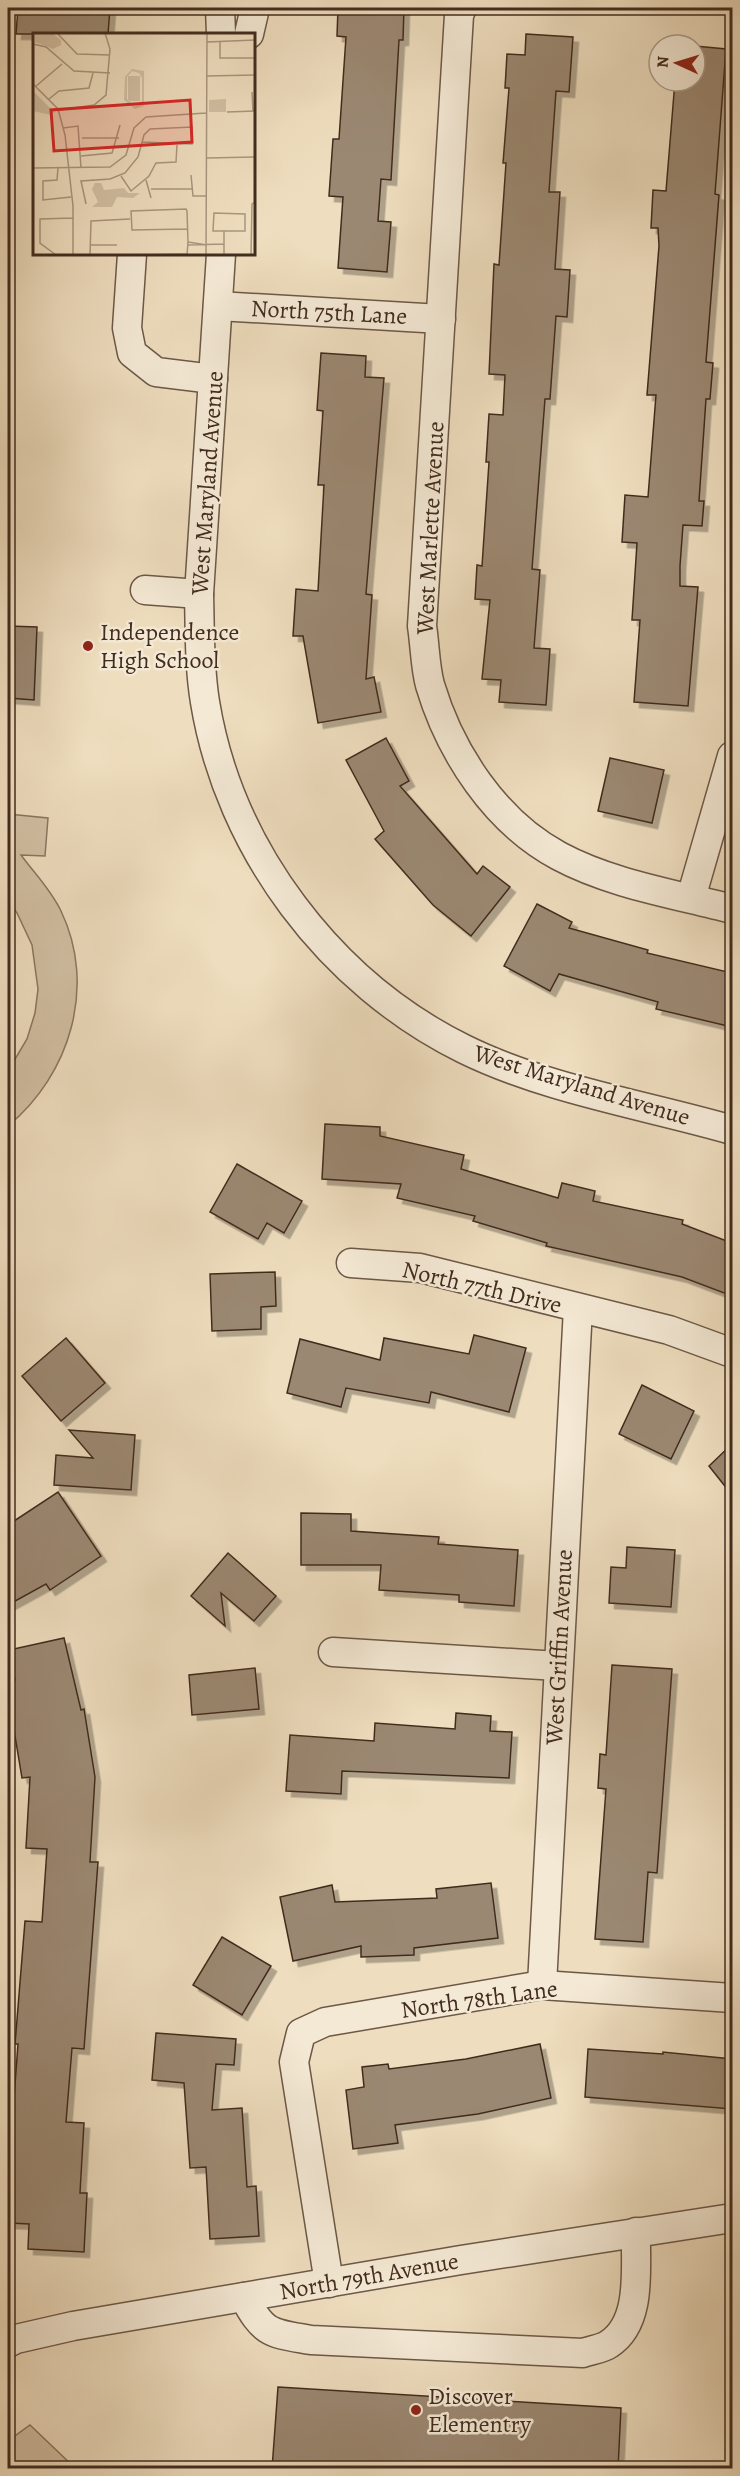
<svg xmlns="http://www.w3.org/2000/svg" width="740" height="2476" font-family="Alegreya,serif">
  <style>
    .green { fill: #d1bfa3; stroke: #8a7661; stroke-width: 1.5 }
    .building { fill: #9b8872; stroke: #422c1f; stroke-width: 1.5; filter: url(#shadow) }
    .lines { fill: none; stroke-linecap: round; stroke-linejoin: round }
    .minor-casing { stroke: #6d5847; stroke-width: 31 }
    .minor { stroke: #f4e9d5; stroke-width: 28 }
    .poi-dot { fill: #8f2418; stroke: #f4e9d5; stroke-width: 2 }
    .labels { text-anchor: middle; stroke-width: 5; stroke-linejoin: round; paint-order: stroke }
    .street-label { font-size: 24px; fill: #422c1f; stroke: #f4e9d5 }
    .poi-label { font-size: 24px; fill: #422c1f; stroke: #f4e9d5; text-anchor: start }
    .inset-road { fill: none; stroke: #a9967e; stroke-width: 1.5 }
    .view { fill: #d62828; fill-opacity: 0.15; stroke: #d62828; stroke-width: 3 }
    .inset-edge { fill: none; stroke: #422c1f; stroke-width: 3 }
  </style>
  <defs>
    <filter id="shadow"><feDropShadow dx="5.5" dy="5.5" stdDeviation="0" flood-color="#0004"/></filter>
  </defs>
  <rect width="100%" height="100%" fill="#eeddbe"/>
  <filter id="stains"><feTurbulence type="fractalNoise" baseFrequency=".00333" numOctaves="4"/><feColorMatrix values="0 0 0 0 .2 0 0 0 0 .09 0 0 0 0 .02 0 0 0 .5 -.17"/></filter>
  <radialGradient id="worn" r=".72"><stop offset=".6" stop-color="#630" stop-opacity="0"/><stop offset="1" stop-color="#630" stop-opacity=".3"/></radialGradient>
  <!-- green -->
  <g class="green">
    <path d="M8 814 48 818 45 856 21 855C35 874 51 890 61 911 97 986 70 1075 8 1126V1071L27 1039 35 1013 38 989 32 945 17 913 8 899Z"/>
    <path d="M30 2425 75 2468H8V2441Z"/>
  </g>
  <!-- building -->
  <g class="building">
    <path d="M18 8H110L108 34H16Z"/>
    <path d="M338 8H404L403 40H399L391 180 381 179 378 221 391 222 387 272 338 268 343 197 329 196 333 139H339L346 37 337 36Z"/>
    <path d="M526 34 573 37 569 92 556 91 549 192H560L555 269 570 270 567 317 556 316 550 399H545L532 569 540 570 534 648 550 649 546 705 499 702 501 680 482 679 490 600 475 599 477 565 482 566 489 462H486L489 414 503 415 505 375 489 374 494 264 499 265 506 163H503L509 88H505L507 54 525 55Z"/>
    <path d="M695 46 726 49 715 194 719 195 706 362 713 363 710 399H706L699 501H704L702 526 683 525 680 566V586L698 587 688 706 634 702 640 620H632L637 543 622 542 625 495 648 497 656 395H647L659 246 658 228H651L653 190 666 191 675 81H695Z"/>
    <path d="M321 353 366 356 365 377 384 378 366 594 372 595 366 679 374 677 381 712 318 723 303 636H293L296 589 318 591 324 485H318L323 411 317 410Z"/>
    <path d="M8 626 37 627 34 700 8 698Z"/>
    <path d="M386 738 409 781 400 786 477 874 483 866 510 887 471 936 433 905 375 839 384 831 346 760Z"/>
    <path d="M610 758 664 770 652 823 598 811Z"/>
    <path d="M537 904 572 922 569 928 648 950 647 953 732 973V1027L656 1009 658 1002 559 974 550 991 504 966Z"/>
    <path d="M325 1124 380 1127V1136L464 1155 461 1169 558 1198 562 1183 595 1191 593 1201 683 1220 682 1224 732 1243V1296L682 1277 546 1246 547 1243 473 1221 475 1216 397 1198 401 1184 322 1179Z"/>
    <path d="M237 1164 302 1201 284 1233 267 1223 258 1239 210 1212Z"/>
    <path d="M275 1272 276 1306 261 1307V1329L212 1331 210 1274Z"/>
    <path d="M474 1335 526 1348 509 1412 431 1392 429 1403 346 1388 341 1407 287 1393 300 1339 380 1360 384 1338 469 1354Z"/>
    <path d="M66 1338 105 1383 61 1421 22 1376Z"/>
    <path d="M642 1385 694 1411 671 1459 619 1434Z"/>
    <path d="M69 1430 135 1435 131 1490 54 1485 56 1455 93 1458Z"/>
    <path d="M732 1444V1495L709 1466Z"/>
    <path d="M58 1492 101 1556 50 1590 46 1584 8 1605V1525Z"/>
    <path d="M301 1513 351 1514V1531L439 1537 438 1544 518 1550 514 1606 459 1602V1595L379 1590 381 1565H301Z"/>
    <path d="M627 1547 675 1550 671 1607 609 1603 611 1567 626 1568Z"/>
    <path d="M228 1553 276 1596 254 1621 221 1593 225 1626 191 1596Z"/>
    <path d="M64 1638 81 1710 84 1709 95 1777 90 1862H98L84 2049 72 2048 66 2122 84 2123 80 2193H87L84 2252 28 2249 29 2224 9 2223 12 2178H8L18 2044H15L25 1921 42 1922 47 1849 26 1848 30 1777 22 1778 11 1712 8 1713V1682L15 1680 9 1650Z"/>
    <path d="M612 1665 672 1669 657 1873 648 1872 643 1942 595 1939 606 1789 598 1788 600 1754 606 1755Z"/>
    <path d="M255 1668 259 1709 192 1715 189 1675Z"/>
    <path d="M456 1713 491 1716 490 1731 512 1732 509 1778 342 1771 341 1794 286 1791 290 1735 374 1741 375 1723 455 1729Z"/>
    <path d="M491 1883 498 1938 414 1948V1955L361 1957V1946L293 1961 280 1897 332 1885 335 1902 437 1898 436 1889Z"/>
    <path d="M222 1937 271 1966 242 2015 193 1985Z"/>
    <path d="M156 2033 236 2039 234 2065 216 2064 212 2110 242 2108 247 2187 256 2186 259 2236 210 2239 206 2167 190 2168 184 2083 152 2080Z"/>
    <path d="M540 2044 551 2098 478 2114 395 2125 398 2143 353 2149 346 2090 364 2087 362 2067 388 2064 389 2069 466 2059Z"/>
    <path d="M588 2049 663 2054V2052L732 2059V2109L585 2097Z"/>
    <path d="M278 2387 621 2408 618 2469H398L330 2464 329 2469H272Z"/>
  </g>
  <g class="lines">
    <!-- minor casing -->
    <g class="minor-casing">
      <g id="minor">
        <path d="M220 8 221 34"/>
        <path d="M462 8 459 15 422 626C425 645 425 667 430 685 450 752 495 822 559 856 611 884 675 894 732 909"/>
        <path d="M249 34 255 8"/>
        <path d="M132 254 127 328 132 353 156 372 213 379"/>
        <path d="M221 254 199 594C200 630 199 666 205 702 229 849 330 983 464 1049 545 1089 645 1105 732 1130"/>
        <path d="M218 306 441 319"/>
        <path d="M145 590 199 594"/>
        <path d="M691 898 732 756"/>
        <path d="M351 1263 420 1268 669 1330 732 1353"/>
        <path d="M333 1652 558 1666"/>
        <path d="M542 1985 578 1308"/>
        <path d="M329 2283 294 2062 301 2033 325 2022 542 1985 732 1998"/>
        <path d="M244 2297C264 2335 271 2333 311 2340L583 2353C591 2350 602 2349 609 2344 643 2322 635 2267 636 2232"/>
        <path d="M8 2343 16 2339 73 2326 461 2260 732 2218"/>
      </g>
    </g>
    <!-- minor -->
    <use href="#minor" class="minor"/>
  </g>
  <!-- markers -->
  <g class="poi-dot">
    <circle cx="88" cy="646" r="6"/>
    <circle cx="416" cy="2410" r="6"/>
  </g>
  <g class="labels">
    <!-- street labels -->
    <g class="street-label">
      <text transform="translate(329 312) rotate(3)" y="8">North 75th Lane</text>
      <text transform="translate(207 483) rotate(-86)" y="8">West Maryland Avenue</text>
      <text transform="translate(430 528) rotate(-87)" y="8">West Marlette Avenue</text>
      <text transform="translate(582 1085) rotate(17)" y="8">West Maryland Avenue</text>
      <text transform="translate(482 1287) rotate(13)" y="8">North 77th Drive</text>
      <text transform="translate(559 1647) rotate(-87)" y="8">West Griffin Avenue</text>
      <text transform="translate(479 1999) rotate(-8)" y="8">North 78th Lane</text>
      <text transform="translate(369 2276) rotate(-10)" y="8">North 79th Avenue</text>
    </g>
    <!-- poi labels -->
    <g class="poi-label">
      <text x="100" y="640">Independence<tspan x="100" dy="28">High School</tspan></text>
      <text x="428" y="2404">Discover<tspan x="428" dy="28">Elementry</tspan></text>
    </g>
  </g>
  <!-- overview -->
  <g transform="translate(33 33)">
    <rect width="222" height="222" fill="#eeddbe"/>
    <path d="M2 0H19L28 7V12L20 16 2 9ZM99 36 111 38V73L102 76 91 67 92 44ZM99 38 106 40 109 45V68L102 73 94 66V44ZM95 43H107V68H95ZM0 58 21 79 18 82 0 78ZM193 66V79H176V67ZM62 150H68L71 157 91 155 95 160H107L100 165 84 164 79 174H59L65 169 59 156Z" fill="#d1bfa3" fill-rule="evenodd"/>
    <path class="inset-road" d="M24 0 44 21 77 22M187 8V25H222M174 9 222 7M0 11 13 14 41 38 77 40M173 43 222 42M0 51 25 76 32 102 40 173V222M2 54 29 31M219 59 220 78M16 66 26 58 56 55 60 40M26 77 61 72 73 62 77 16 72 0M194 79 222 78M30 95 45 93 48 135M49 105H86M48 123 79 120 87 92M173 125 222 124M0 135 77 134 93 122 101 95 113 84 173 80M25 135 24 147 10 148V167L38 164M158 142 160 163H173M88 143 98 158 116 143 123 130 143 129 144 112M113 147 118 165M118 156H160M53 171 48 148 77 146 92 140 105 124 111 102 117 96 159 94V111L109 109M155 209 174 212M58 212H84M155 212 191 211M23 222 7 210V186L40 185M57 222 58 188 97 186M108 222 154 221M154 222 155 209 154 178 153 176 98 178 99 197 154 196M173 222 174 0M191 222V198H180L181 180 212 181V198H191M218 222 219 171 222 169"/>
    <path class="view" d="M157 67 159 109 21 118 18 77Z"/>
    <rect width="222" height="222" class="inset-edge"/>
  </g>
  <!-- margin -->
  <rect width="740" height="2476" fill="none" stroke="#eeddbe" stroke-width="30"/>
  <rect x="9" y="9" width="722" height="2458" fill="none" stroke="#422c1f" stroke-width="3"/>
  <rect x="15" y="15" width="710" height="2446" fill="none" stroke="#422c1f" stroke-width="1.5"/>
  <!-- north arrow -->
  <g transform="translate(677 63) rotate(274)"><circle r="28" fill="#f4e9d5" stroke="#ad9d8c" stroke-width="1.5"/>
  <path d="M0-4.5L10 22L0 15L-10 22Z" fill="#8f2418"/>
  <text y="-9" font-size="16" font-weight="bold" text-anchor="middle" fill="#422c1f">N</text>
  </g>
  <rect width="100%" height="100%" filter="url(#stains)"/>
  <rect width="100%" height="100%" fill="url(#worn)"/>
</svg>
